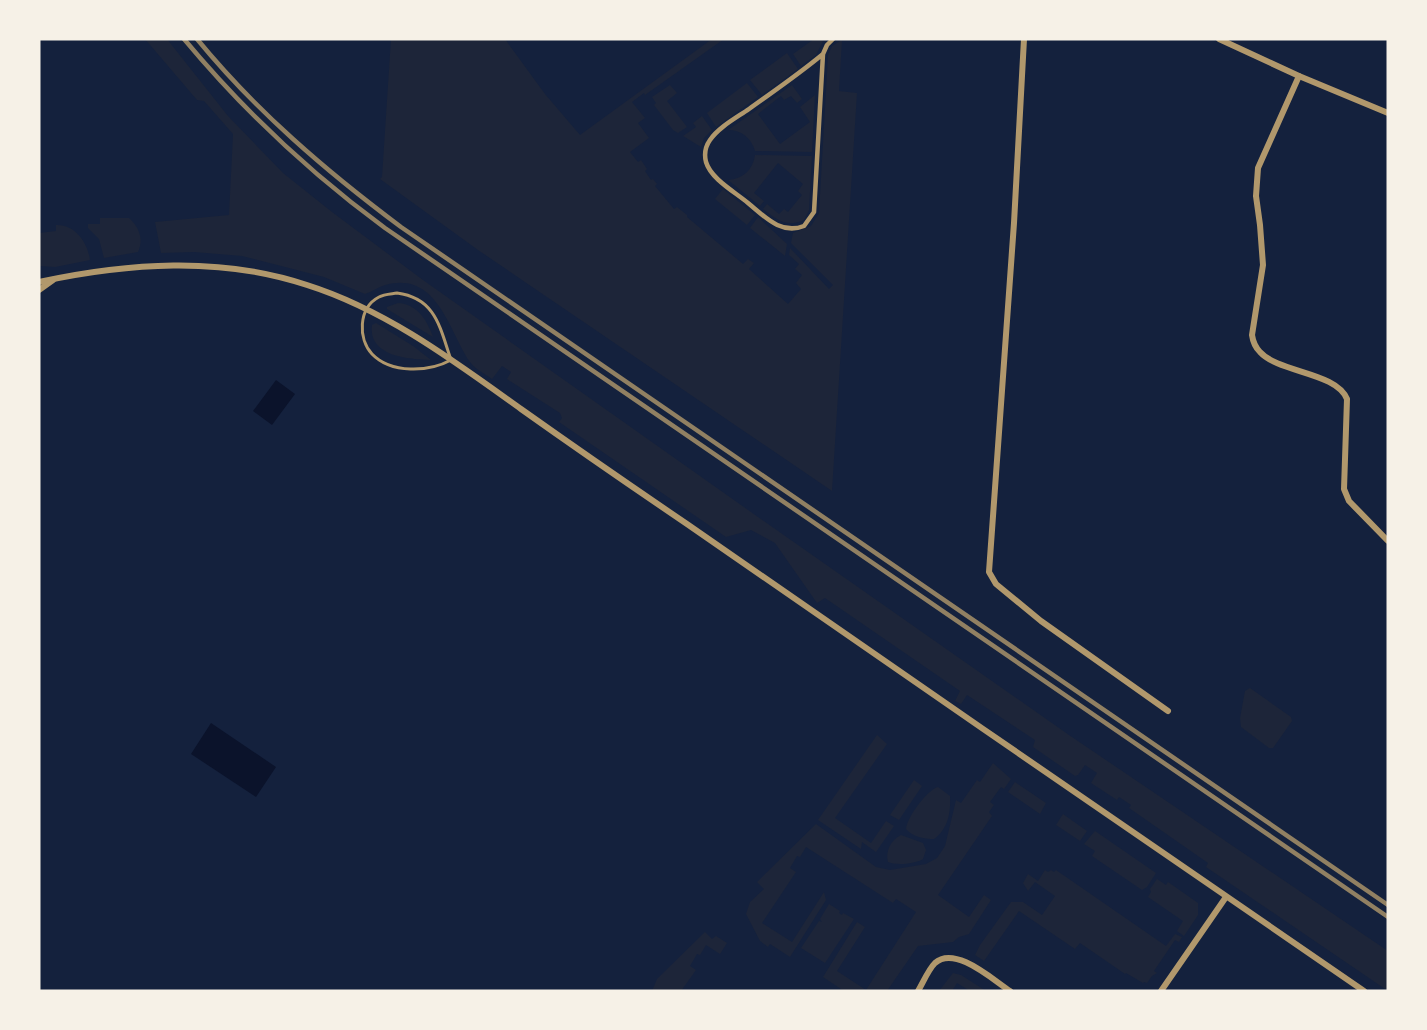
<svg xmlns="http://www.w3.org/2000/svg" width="1427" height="1030" font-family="'Fira Sans Condensed',sans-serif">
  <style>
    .green { fill: #1d2539 }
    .water { fill: #0b132b }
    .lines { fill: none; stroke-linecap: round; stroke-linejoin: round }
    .service { stroke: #b1986c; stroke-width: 3 }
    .pedestrian { stroke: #b1986c; stroke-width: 4.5 }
    .minor { stroke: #b1986c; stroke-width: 6 }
    .rail { stroke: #918062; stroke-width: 4.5 }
  </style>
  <rect width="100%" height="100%" fill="#14213d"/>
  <!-- green -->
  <g class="green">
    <path d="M145 39H167L228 116 283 173 332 212 423 280 758 517 1069 735 1388 951V991L1206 867 1208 863 1129 808 1131 805 1119 797 1117 800 1091 783 1097 773 1085 765 1078 775 1075 776 1033 747 1035 740 967 695 961 704 955 701 960 691 825 598 817 603 775 543 751 530 726 537 559 422 562 418 560 413 507 379 511 372 502 366 492 379C485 374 475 369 470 362 449 331 437 270 385 285 378 287 372 292 365 294L324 277 242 256 194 252 161 253 155 222 229 215 233 134 204 101 197 100Z"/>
    <path d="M391 39H505L545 94 580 135 712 39H724L645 95 644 93 632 102 645 118 638 123 649 138 630 152 638 162 641 160 647 169 645 171 651 180 653 179 657 184 655 186 674 209 677 207 687 215V217L743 264 748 259 754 263 749 269 788 304 801 289 796 283 802 275 795 269 799 264 789 255 790 248 829 289 833 285 791 243 793 233 811 226 819 213 828 55 832 46 842 40 839 91 857 93 832 491 478 250 380 179 382 177Z"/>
    <path d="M814 39H824L816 55 801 66 793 54Z"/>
    <path d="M787 53 798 69 762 95 750 80Z"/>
    <path d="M747 83 758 97 716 127 707 113Z"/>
    <path d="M670 85 677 93 667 101 687 127 678 133 673 130 654 105 656 103 652 97Z"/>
    <path d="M792 85 802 99 797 103 791 96 784 100 781 96 758 114 780 144 810 122 800 107 815 95 812 152 755 151C751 138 742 130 728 130Z"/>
    <path d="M702 116 712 130 704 138 701 147 683 136 696 127 693 123Z"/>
    <path d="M755 155 812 156 809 210 804 220C786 228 776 219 763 209L767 204 779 214 784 209 788 212 802 195 798 191 803 184 778 163 754 193 764 201 760 206 728 180C743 179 753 170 755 155Z"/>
    <path d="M723 189 755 215 747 225 715 199Z"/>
    <path d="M758 217 787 244 785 256 750 228Z"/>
    <path d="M100 218H129C139 227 144 239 138 252L104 258 99 239 88 228V224H100Z"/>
    <path d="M56 225C75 224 88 243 90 260L55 267 39 266V233L56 231Z"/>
    <path d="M398 303C417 304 427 320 433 337L387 309V307Z"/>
    <path d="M376 323 413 346 431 360C409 359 368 357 372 325Z"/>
    <path d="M1250 688 1291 717 1292 721 1273 748H1269L1241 727 1240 718 1245 691Z"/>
    <path d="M877 735 887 744 835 818 871 843 886 821 894 826 876 852 862 842 861 849 818 820Z"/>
    <path d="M993 763 1011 779 1004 789 1001 787 990 802 994 805 989 812 992 816 938 895 969 917 984 895 991 900 969 934 959 937 953 942 918 946 887 991H844L823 977 857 922 865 927 837 971 866 990 916 912 896 899 893 903 806 847 800 857 797 856 790 868 796 872 762 923 792 942 824 892 826 900 790 957 770 944 768 947 760 941 746 914 750 902 764 889 757 882 816 824 876 867 890 870 926 864 937 858 945 846 956 800 961 803 977 780 980 782Z"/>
    <path d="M914 780 922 786 899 820 890 815Z"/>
    <path d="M1015 782 1046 803 1040 814 1008 792Z"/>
    <path d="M938 787 950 796C951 812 948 829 934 839 924 839 913 837 906 829 907 817 927 790 938 787Z"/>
    <path d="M1063 814 1087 831 1080 841 1056 825Z"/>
    <path d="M1095 831 1156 873 1147 887 1142 890 1092 856 1095 851 1084 844Z"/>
    <path d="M901 835 923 843 926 850 923 859C913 865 894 865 888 862 885 851 891 840 901 835Z"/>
    <path d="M1045 870 1048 872 1051 870 1054 872 1056 870 1166 946 1175 934 1182 937 1179 942 1175 940 1154 971 1157 973 1152 976 1147 983 1144 982 1143 983 1126 973 1125 974 1080 943 1075 949 1019 911 984 961 975 955 980 945 1011 902H1023L1042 915 1055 896 1035 882 1028 891 1023 883 1028 874 1038 881Z"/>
    <path d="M1157 879 1166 885 1168 882 1198 903V915L1184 936 1177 931 1183 921 1148 897 1151 892 1150 889Z"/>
    <path d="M829 904 840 911 839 913 842 915 843 913 854 919 825 963 801 948 819 921 822 922 820 919Z"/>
    <path d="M705 932 712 939 716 936 727 943 720 954 706 945 700 955 697 954 690 966 696 970 681 991H652L657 979Z"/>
    <path d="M953 973 961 975 986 991H970L957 983 952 991H939Z"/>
  </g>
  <!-- water -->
  <g class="water">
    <path d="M276 380 295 394 272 425 253 411Z"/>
    <path d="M211 723 276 767 256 797 191 754Z"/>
  </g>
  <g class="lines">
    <!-- service -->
    <path class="service" d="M397 293C436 298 440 328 451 360 429 372 391 374 372 354 358 339 358 308 379 297 384 294 391 294 397 293Z"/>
    <!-- pedestrian -->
    <path class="pedestrian" d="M823 54C799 74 774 91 749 109 736 118 719 127 710 140 705 147 704 154 706 162 711 179 735 192 748 203 765 217 781 235 804 226L814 212 823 54 827 45 833 39"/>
    <!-- minor -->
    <g class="minor">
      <path d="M1024 39 1014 223 989 572 996 584 1041 621 1168 711"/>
      <path d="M1219 39 1299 76 1388 113"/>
      <path d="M1299 76 1258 168 1256 196 1260 225 1263 265 1252 335C1253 342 1255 347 1260 352 1279 373 1336 372 1347 399L1344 489 1349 501 1388 541"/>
      <path d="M39 282C127 263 220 256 307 285 386 310 454 361 521 409 576 448 631 486 687 524 912 681 1138 835 1364 991"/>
      <path d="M39 290 53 280"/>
      <path d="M918 991C923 983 928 970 935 963 955 945 993 980 1010 991"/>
      <path d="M1161 991 1226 897"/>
    </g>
    <!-- rail -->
    <g class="rail">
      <path d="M184 39C244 111 310 173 385 228L1388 917"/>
      <path d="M197 39C256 111 326 171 401 227L1388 905"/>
    </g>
  </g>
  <!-- border -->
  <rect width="1427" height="1030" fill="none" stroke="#f6f1e7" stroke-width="81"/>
</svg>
